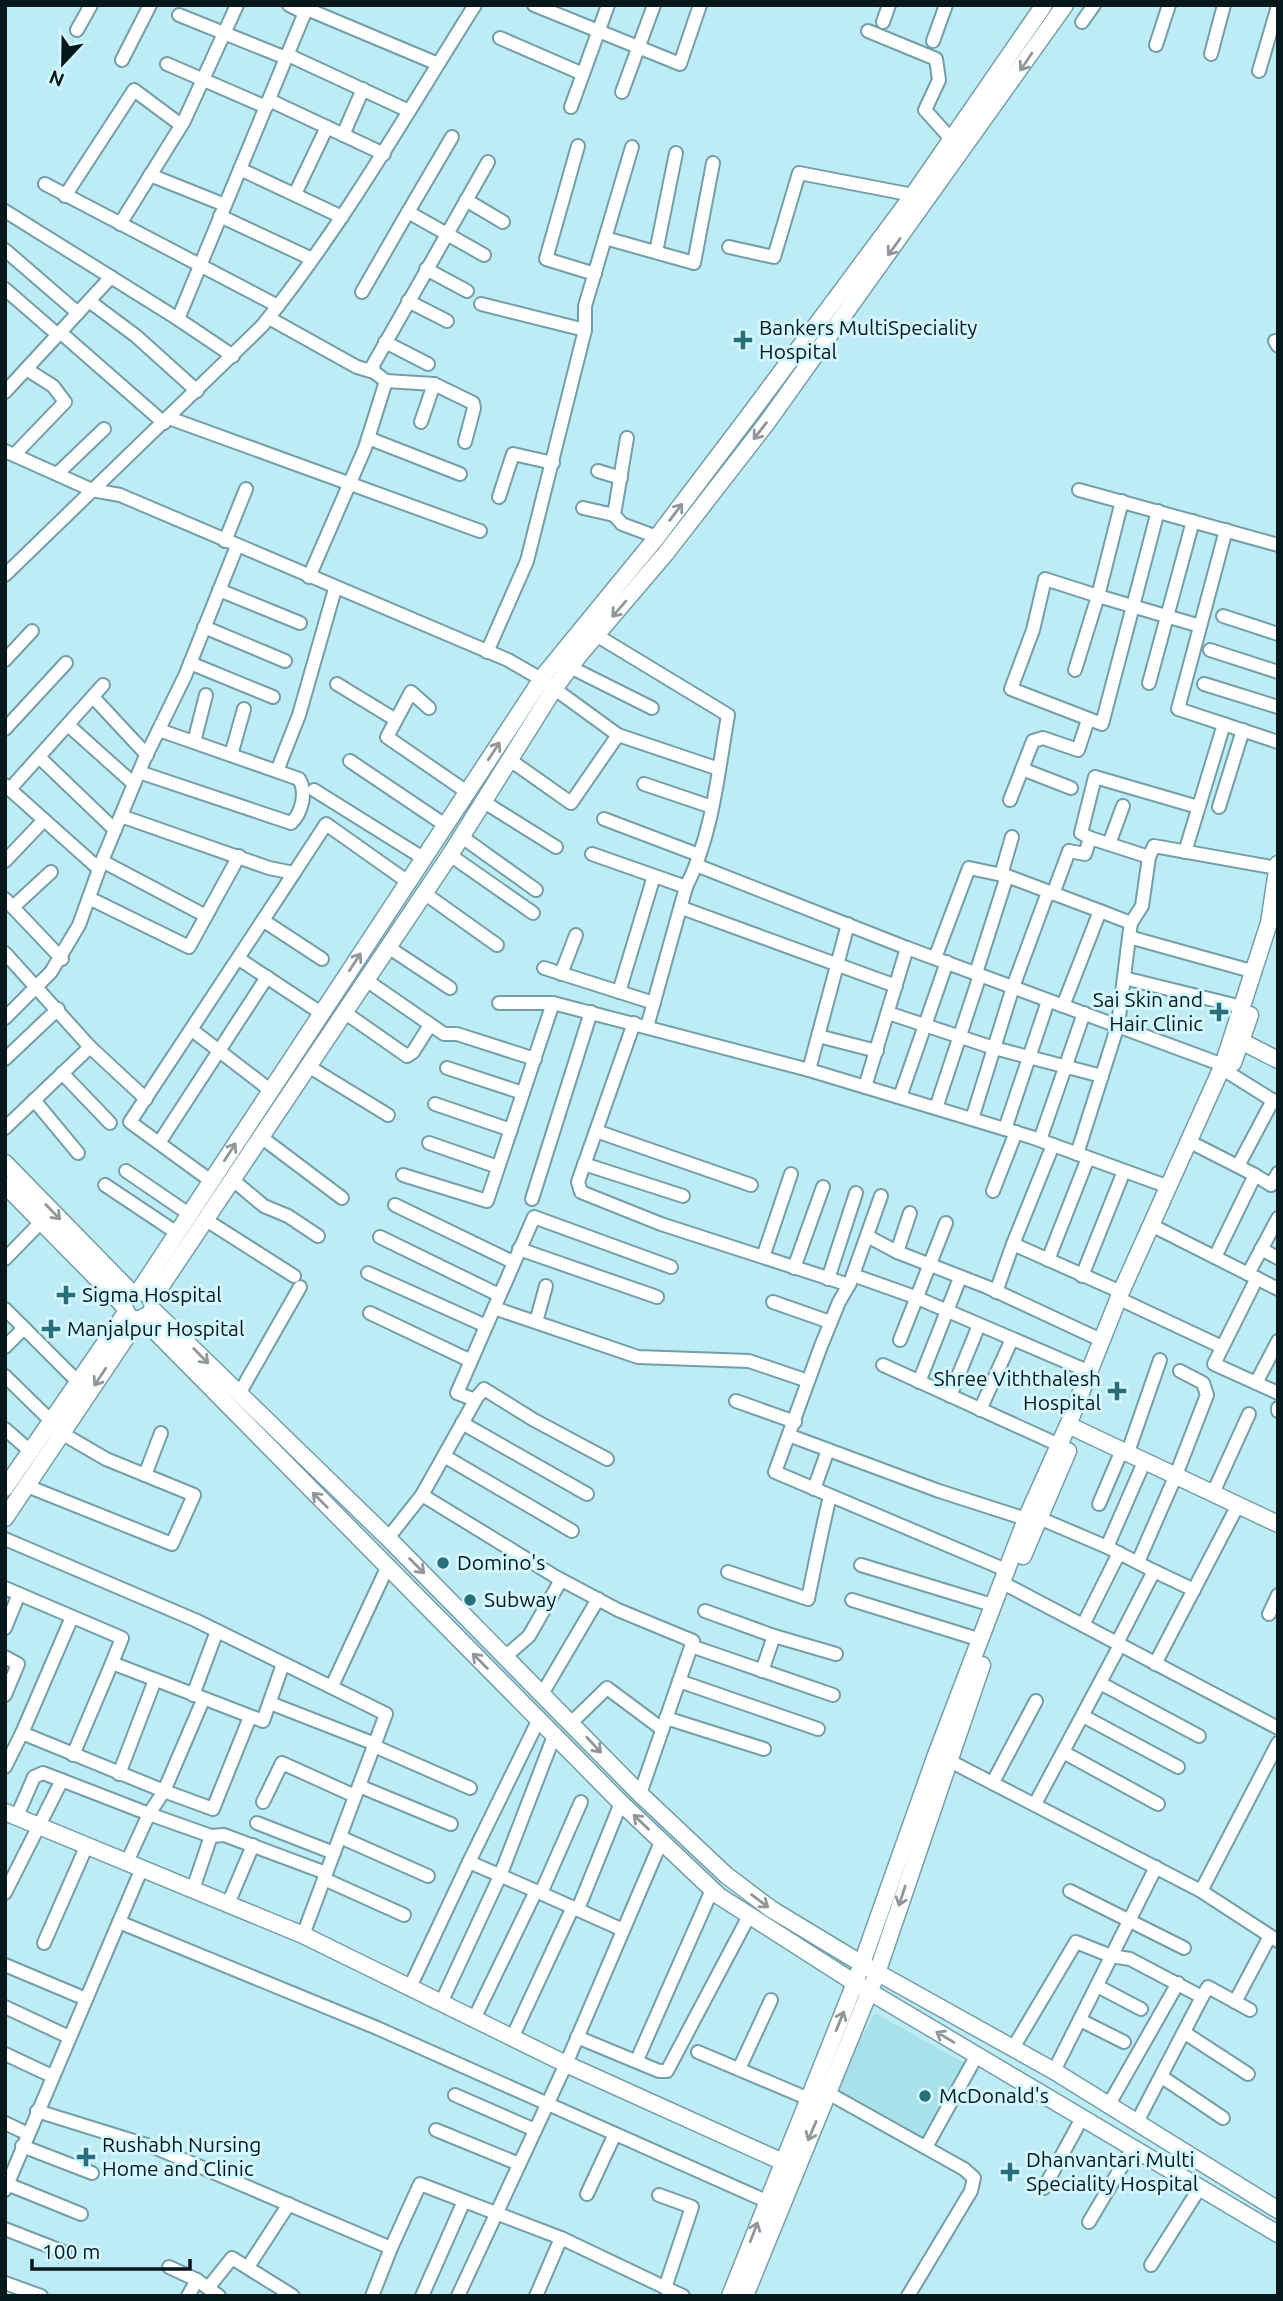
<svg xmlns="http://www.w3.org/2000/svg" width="1283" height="2301" font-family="Ubuntu,sans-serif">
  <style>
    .built { fill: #a9e1eb }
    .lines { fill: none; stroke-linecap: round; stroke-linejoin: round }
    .minor-casing { stroke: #739fa8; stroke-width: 16 }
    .tertiary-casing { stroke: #739fa8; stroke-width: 19 }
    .minor { stroke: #fff; stroke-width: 12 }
    .tertiary { stroke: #fff; stroke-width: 16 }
    .oneway { stroke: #8f9799 }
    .poi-dot { fill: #276f7b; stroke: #d3f7ff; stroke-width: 2.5 }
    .labels { text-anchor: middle; stroke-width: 6; stroke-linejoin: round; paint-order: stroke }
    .poi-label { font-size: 21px; fill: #07181c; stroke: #d3f7ff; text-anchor: start }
  </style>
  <rect width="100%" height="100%" fill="#beecf5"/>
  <!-- built -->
  <path class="built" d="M875 2013 966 2064 923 2141 832 2090Z"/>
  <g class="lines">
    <!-- minor casing -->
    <g class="minor-casing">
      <g id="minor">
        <path d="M289 5 305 13"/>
        <path d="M534 5 680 64 700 5"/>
        <path d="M307 9 438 64"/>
        <path d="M179 15 286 58"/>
        <path d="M883 22 889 5"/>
        <path d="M1082 22 1094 5"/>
        <path d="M77 30 91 5"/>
        <path d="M868 31 936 59 939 80 925 110 951 139"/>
        <path d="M500 38 583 74"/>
        <path d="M933 41 946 5"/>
        <path d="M1156 45 1169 5"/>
        <path d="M1211 54 1224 5"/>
        <path d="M288 55 409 111"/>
        <path d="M122 60 150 5"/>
        <path d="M167 64 266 107"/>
        <path d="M1259 71 1278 6"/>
        <path d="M622 92 654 5"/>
        <path d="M269 100 384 154"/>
        <path d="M571 107 608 5"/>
        <path d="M343 135 363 89"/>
        <path d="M578 146 546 259 595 274"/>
        <path d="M240 169 342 217"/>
        <path d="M150 175 225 205"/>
        <path d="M45 184 278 306"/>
        <path d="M295 194 327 127"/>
        <path d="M65 196 134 90 181 125"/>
        <path d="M466 200 503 222"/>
        <path d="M5 211 178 319 308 5"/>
        <path d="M408 212 452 137"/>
        <path d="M220 216 312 259"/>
        <path d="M120 224 184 121 237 5"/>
        <path d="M605 238 694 263 713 163"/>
        <path d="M729 247 774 257 799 173 913 195"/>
        <path d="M5 250 78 313"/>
        <path d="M656 252 676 153"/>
        <path d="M426 269 467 291"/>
        <path d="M5 289 58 335"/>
        <path d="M362 292 408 212 484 255"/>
        <path d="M89 301 136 336 197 391"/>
        <path d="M408 301 447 321"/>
        <path d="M481 304 585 330 527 561 487 652"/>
        <path d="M269 318 357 367 374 372"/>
        <path d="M178 319 233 356"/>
        <path d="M585 330V306L632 147"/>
        <path d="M60 332 164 423"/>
        <path d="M1278 341H1275L1278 346"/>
        <path d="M385 342 428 364"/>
        <path d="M386 381 434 384 421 422"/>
        <path d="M434 384 473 403 474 408 465 442"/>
        <path d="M5 392 111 277"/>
        <path d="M169 418 480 531"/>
        <path d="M368 438 460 474"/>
        <path d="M627 438 614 515 622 524 657 537"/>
        <path d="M5 451 92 490 120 495 508 660 541 679 618 735 719 769"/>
        <path d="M14 455 65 402 53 386 26 369"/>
        <path d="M598 471 621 478"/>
        <path d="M57 474 104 429"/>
        <path d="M1079 490 1278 545"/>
        <path d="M499 497 513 454 553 463"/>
        <path d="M1122 501 1098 596 1200 626"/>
        <path d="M583 508 614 515"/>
        <path d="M1226 530 1178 709 1278 742"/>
        <path d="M225 541 246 489"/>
        <path d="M5 575 262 326C343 226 406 114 475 5"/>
        <path d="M309 577 365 448 386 381 374 372 373 365 488 162"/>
        <path d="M219 590 300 623"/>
        <path d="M1223 616 1278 634"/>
        <path d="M204 627 285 661"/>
        <path d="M596 635 728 715C718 772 713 834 686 887"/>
        <path d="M1210 650 1278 672"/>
        <path d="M5 660 32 631"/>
        <path d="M190 663 273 697"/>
        <path d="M570 667 652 708"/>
        <path d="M1075 670 1098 596 1045 579 1033 630 1011 689 1102 724 1158 511"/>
        <path d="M1149 683 1193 521"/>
        <path d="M337 684 396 720"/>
        <path d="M1204 684 1278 707"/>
        <path d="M93 697 147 755"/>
        <path d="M429 708 411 692 387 737 467 792"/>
        <path d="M68 725 134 784"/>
        <path d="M5 729 66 663"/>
        <path d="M194 742 206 695"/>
        <path d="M231 755 244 709"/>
        <path d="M39 757 115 830"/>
        <path d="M510 760 571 803 618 735"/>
        <path d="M350 761 445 825"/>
        <path d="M1022 769 1071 788"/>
        <path d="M277 771 299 715 335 589"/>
        <path d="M139 772 291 823C302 813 307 792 299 779L159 730"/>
        <path d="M644 784 712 807"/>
        <path d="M5 785 99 869"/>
        <path d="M10 789 103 685"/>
        <path d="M314 790 423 858"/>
        <path d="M1010 800 1033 741 1043 738 1078 750 1088 720"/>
        <path d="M484 802 556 847"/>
        <path d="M1219 807 1243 730"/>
        <path d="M121 816 269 868 294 873 130 1122 211 1181"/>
        <path d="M604 819 699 855"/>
        <path d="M462 837 536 890"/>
        <path d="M1090 838 1081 833 1095 777 1198 807"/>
        <path d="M1109 844 1123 806"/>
        <path d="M1185 852 1224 724"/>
        <path d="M592 854 686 887 647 1027"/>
        <path d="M450 855 533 913"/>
        <path d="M5 861 44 820"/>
        <path d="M102 861 206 916"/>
        <path d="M696 865 907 948 865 1087"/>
        <path d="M294 873 326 824 408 882"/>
        <path d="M1001 875 1012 837"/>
        <path d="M424 893 497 945"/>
        <path d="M1053 894 1069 851 1085 854 1090 838 1149 857 1154 846 1277 868"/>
        <path d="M89 898 189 947 239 856"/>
        <path d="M5 899 62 959"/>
        <path d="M13 907 51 872"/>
        <path d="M682 908 896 986"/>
        <path d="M1100 911 1131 923 1129 937 1255 972"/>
        <path d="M264 921 322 959"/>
        <path d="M1131 923 1142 906 1149 857"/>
        <path d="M388 947 450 988"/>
        <path d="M907 948 1223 1065"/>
        <path d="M5 953 90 1047 146 1099"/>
        <path d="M935 958 969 868 1007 876"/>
        <path d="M239 959 321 1013"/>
        <path d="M544 968 654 1003"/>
        <path d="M976 973 1007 876 1100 911 1063 1006"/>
        <path d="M561 974 576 935"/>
        <path d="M1124 978 1242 1007"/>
        <path d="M366 980 444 1034H457L535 1059"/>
        <path d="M619 992 654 876"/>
        <path d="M499 1003H553L809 1070 1031 1137 1169 1187"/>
        <path d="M344 1012 407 1056 413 1052 430 1025"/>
        <path d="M888 1013 994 1048 1102 1076"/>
        <path d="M5 1018 51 972 79 925 102 861 144 760 185 676 237 546"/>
        <path d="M634 1023 578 1182 581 1192 661 1224 849 1285"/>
        <path d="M192 1030 270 1090"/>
        <path d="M818 1036 877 1051"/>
        <path d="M5 1059 58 1009"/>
        <path d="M308 1066 388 1115"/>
        <path d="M447 1068 523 1093"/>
        <path d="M809 1070 848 924"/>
        <path d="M62 1073 110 1123"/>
        <path d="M1229 1073 1277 1103"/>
        <path d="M900 1097 947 962"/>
        <path d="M34 1100 78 1153"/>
        <path d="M435 1104 511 1130"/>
        <path d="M936 1108 980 975"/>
        <path d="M972 1119 1013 987 1048 892"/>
        <path d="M5 1128 90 1047"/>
        <path d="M1005 1129 1048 1001"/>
        <path d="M596 1131 751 1185"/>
        <path d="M261 1137 342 1198"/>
        <path d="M1040 1140 1084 1013"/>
        <path d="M159 1143 267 977"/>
        <path d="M429 1143 498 1167"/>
        <path d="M1053 1145 1013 1244 1121 1292"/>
        <path d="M1198 1146 1255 1175 1215 1257"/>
        <path d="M1077 1154 1118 1025 1129 937"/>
        <path d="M584 1164 683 1196"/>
        <path d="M1238 1166 1273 1100"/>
        <path d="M126 1171 189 1214"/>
        <path d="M403 1175 487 1201 553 1003"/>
        <path d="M1255 1175 1271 1185 1278 1173"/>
        <path d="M234 1181 264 1206 288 1216 318 1236"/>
        <path d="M105 1185 177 1233"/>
        <path d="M993 1191 1016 1132"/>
        <path d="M881 1196 850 1283 839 1302 821 1346 775 1472 1006 1570"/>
        <path d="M532 1199 591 1012"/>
        <path d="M395 1205 513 1262"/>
        <path d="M206 1220 294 1276"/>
        <path d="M1151 1225 1278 1289"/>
        <path d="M867 1236 897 1252 987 1287 1101 1340"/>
        <path d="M380 1237 499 1295"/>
        <path d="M519 1249 657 1297"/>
        <path d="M1261 1249 1278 1258"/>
        <path d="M897 1252 910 1213"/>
        <path d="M763 1257 791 1174"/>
        <path d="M5 1259 41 1222"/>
        <path d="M1048 1260 1088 1158"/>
        <path d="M794 1268 823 1187"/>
        <path d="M368 1273 486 1326"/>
        <path d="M1248 1274 1278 1218"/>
        <path d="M853 1275 915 1297 1090 1372"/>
        <path d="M1082 1276 1124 1171"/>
        <path d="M1257 1278 1214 1364 1278 1393"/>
        <path d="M828 1279 856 1193"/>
        <path d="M996 1292 1013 1244"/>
        <path d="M773 1302 830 1322"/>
        <path d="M1126 1302 1222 1347"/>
        <path d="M494 1308 638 1357 749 1361 808 1381"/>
        <path d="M5 1309 78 1382"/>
        <path d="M370 1313 471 1361"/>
        <path d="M536 1322 546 1286"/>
        <path d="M900 1340 946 1223"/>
        <path d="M5 1347 24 1328"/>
        <path d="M883 1365 1059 1445"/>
        <path d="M5 1376 51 1421"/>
        <path d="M919 1382 960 1278"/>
        <path d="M1256 1383 1278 1341"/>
        <path d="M239 1394 300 1287"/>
        <path d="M950 1396 979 1325"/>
        <path d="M475 1400 457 1393 534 1217 671 1267"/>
        <path d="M736 1401 795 1422"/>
        <path d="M1278 1408V1411"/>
        <path d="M980 1410 1012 1339"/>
        <path d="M462 1423 587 1494"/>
        <path d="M5 1429 30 1451"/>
        <path d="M791 1436 939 1491 1026 1519"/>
        <path d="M1128 1452 1160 1360"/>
        <path d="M444 1456 572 1531"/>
        <path d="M145 1475 161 1433"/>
        <path d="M27 1486 172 1544 194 1495 106 1459 63 1434"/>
        <path d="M814 1489 828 1450"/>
        <path d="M1213 1493 1249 1414"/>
        <path d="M422 1495 477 1397 484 1389 534 1420 607 1459"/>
        <path d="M1099 1504 1122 1450"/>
        <path d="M1039 1518 1107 1547"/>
        <path d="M388 1538 422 1495 556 1577 618 1610 693 1641 640 1794"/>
        <path d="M5 1539 195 1620 386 1714 303 1935"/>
        <path d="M1138 1562 1176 1475 1207 1395 1203 1383 1180 1371"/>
        <path d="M861 1565 992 1605"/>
        <path d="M1154 1571 1194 1590"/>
        <path d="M728 1572 808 1599C815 1564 822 1529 830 1496"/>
        <path d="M1001 1582 1278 1728"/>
        <path d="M5 1588 122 1638 112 1663 263 1721 283 1664"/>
        <path d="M852 1600 981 1640"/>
        <path d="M705 1611 774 1636"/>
        <path d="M1269 1614 1278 1595"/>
        <path d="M72 1617 22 1733 164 1791 203 1700"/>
        <path d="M1083 1625 1119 1553"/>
        <path d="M5 1628 19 1594"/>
        <path d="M1117 1643 1154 1571 1107 1547 1145 1460"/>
        <path d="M691 1646 833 1695"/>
        <path d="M506 1656 529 1636 561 1580"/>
        <path d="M5 1657 18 1664 5 1695"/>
        <path d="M1155 1664 1238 1505"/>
        <path d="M762 1671 774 1636 836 1654"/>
        <path d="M679 1681 818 1729"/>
        <path d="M1100 1683 1199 1736"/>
        <path d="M332 1686 387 1568"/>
        <path d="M542 1694 598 1599"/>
        <path d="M193 1695 217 1631"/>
        <path d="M270 1703 375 1744"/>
        <path d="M1083 1716 1178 1767"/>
        <path d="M666 1718 764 1749"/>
        <path d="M572 1722 607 1688 662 1729"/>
        <path d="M374 1746 470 1788"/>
        <path d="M1063 1752 1158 1804"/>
        <path d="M73 1755 112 1663"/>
        <path d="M944 1758 1201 1891 1278 1941"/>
        <path d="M5 1767 22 1733"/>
        <path d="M119 1774 155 1680"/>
        <path d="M993 1782 1036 1701"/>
        <path d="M359 1786 451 1824"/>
        <path d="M263 1802 282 1763 355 1796"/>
        <path d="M1035 1804 1120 1645"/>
        <path d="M17 1816 34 1777 43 1773 149 1814 164 1791 213 1809 250 1717"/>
        <path d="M257 1823 334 1853"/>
        <path d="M340 1837 428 1876"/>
        <path d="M127 1862 149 1814 211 1836"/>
        <path d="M324 1879 404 1915"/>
        <path d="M193 1889 211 1836 224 1835 326 1873"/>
        <path d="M536 1891 469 1862 539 1719"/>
        <path d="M1070 1891 1184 1948"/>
        <path d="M1201 1891 1278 1743"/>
        <path d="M5 1893 62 1780"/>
        <path d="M541 1893 581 1802"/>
        <path d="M228 1904 253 1845"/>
        <path d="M578 1909 621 1803"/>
        <path d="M119 1922 377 2028 766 2201"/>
        <path d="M44 1943 87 1845"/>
        <path d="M5 1965 86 1999"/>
        <path d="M1097 1986 1141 2009"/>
        <path d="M410 1987 469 1862"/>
        <path d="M1202 1997 1208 1987 1250 2010"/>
        <path d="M1235 2002 1270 1936"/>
        <path d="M441 2003 500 1876 554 1736"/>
        <path d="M5 2007 69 2037"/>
        <path d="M474 2019 536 1891 623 1930"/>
        <path d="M1080 2020 1124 2042"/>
        <path d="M1185 2033 1248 2074"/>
        <path d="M577 2037 659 2071H667L749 1916"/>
        <path d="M512 2038 573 1907"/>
        <path d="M1013 2048 1076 1942 1111 1956 1130 1959 1202 1997 1137 2122"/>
        <path d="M698 2052 809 2099"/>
        <path d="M5 2054 52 2076"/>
        <path d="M637 2060 712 1890"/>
        <path d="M739 2069 771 2000"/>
        <path d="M1054 2071 1156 1867"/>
        <path d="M1162 2077 1223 2118"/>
        <path d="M828 2093 964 2169 974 2178 971 2191 908 2296"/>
        <path d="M455 2095 535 2130"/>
        <path d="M1108 2106 1178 1983"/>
        <path d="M37 2111 156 2148 391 2248 372 2296"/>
        <path d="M5 2123 28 2134"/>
        <path d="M436 2130 519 2164"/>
        <path d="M22 2146 92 2173"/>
        <path d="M926 2147 977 2055"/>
        <path d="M7 2184 81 2214"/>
        <path d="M1044 2188 1082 2118"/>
        <path d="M5 2190 142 1868"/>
        <path d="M587 2194 615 2134"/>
        <path d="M659 2195 692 2207 665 2288"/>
        <path d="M1089 2222 1132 2149"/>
        <path d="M5 2229 64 2252"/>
        <path d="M391 2248 420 2184 561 2238 683 2296"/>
        <path d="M1151 2265 1199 2189"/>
        <path d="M169 2267 197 2280"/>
        <path d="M248 2267 289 2204"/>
        <path d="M5 2283 41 2296"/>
        <path d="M208 2288 232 2258 293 2296"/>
        <path d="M188 2296 197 2280 219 2296"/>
        <path d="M422 2296 464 2201"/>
        <path d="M458 2296 566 2064 661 1842"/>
        <path d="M536 2296 561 2238"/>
      </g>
    </g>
    <!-- tertiary casing -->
    <g class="tertiary-casing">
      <g id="tertiary">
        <path d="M1233 1037 1278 1060"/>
        <path d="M1233 1063 1250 1015"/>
        <path d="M5 1163 131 1292"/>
        <path d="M5 1185 123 1305 129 1317 138 1320 150 1314"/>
        <path d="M139 1291 545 674 657 537 750 414 913 195 1044 5"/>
        <path d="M151 1301 450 855 554 689 580 654 666 553 766 424 1065 5"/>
        <path d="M123 1305 129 1293 139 1291 147 1294"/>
        <path d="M152 1309 388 1538 640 1794 726 1875 771 1909 862 1964 1054 2071 1278 2210"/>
        <path d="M143 1319 621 1803 719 1896 855 1983 1278 2234"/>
        <path d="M1068 1425 1278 1524"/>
        <path d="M5 1488 125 1314"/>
        <path d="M5 1518 138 1320"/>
        <path d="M1023 1556 1068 1451"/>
        <path d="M5 1812 303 1935 566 2064 783 2162"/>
        <path d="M730 2296 855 1983 936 1755 1026 1519 1068 1425 1121 1292 1223 1065 1269 923 1278 864"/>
        <path d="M745 2296 877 1973 982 1665"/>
      </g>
    </g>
    <!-- minor -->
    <use href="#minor" class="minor"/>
    <!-- tertiary -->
    <use href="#tertiary" class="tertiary"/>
  </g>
  <!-- one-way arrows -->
  <defs><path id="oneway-shaft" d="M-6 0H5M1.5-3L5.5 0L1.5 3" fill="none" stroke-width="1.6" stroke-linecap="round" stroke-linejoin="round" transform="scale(1.75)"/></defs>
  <g class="oneway">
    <use href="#oneway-shaft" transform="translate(1026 62) rotate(124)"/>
    <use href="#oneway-shaft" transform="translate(894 247) rotate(126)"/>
    <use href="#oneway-shaft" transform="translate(760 431) rotate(128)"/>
    <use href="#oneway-shaft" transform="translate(676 512) rotate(-53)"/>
    <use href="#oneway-shaft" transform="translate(619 609) rotate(131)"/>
    <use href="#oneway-shaft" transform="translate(494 751) rotate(-57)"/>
    <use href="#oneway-shaft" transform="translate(355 962) rotate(-57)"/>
    <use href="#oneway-shaft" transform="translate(230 1152) rotate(-57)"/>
    <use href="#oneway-shaft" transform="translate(53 1212) rotate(46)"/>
    <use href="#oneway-shaft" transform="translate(201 1356) rotate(45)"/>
    <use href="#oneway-shaft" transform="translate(100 1377) rotate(123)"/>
    <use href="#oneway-shaft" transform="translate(320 1500) rotate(-135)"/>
    <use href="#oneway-shaft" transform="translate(417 1566) rotate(45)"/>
    <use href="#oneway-shaft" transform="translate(480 1661) rotate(-135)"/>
    <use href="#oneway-shaft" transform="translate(594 1745) rotate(47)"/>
    <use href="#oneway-shaft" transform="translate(641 1822) rotate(-136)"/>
    <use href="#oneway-shaft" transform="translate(902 1896) rotate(108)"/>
    <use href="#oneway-shaft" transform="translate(760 1901) rotate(37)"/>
    <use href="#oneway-shaft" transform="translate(840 2021) rotate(-68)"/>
    <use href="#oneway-shaft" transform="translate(945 2037) rotate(-149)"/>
    <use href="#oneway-shaft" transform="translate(812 2131) rotate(113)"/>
    <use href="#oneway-shaft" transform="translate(754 2232) rotate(-69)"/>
  </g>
  <!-- markers -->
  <g class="poi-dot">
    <path d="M739.5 329.5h7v7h7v7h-7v7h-7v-7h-7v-7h7z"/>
    <path d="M1215.5 1001.5h7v7h7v7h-7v7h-7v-7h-7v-7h7z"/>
    <path d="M62.5 1284.5h7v7h7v7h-7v7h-7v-7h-7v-7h7z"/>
    <path d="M47.5 1318.5h7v7h7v7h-7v7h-7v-7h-7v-7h7z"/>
    <path d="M1113.5 1380.5h7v7h7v7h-7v7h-7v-7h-7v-7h7z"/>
    <circle cx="443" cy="1563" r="7"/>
    <circle cx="470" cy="1600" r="7"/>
    <circle cx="925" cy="2096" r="7"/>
    <path d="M82.5 2146.5h7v7h7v7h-7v7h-7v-7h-7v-7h7z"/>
    <path d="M1006.5 2161.5h7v7h7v7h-7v7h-7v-7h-7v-7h7z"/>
  </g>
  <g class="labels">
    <!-- poi labels -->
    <g class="poi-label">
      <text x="759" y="335">Bankers MultiSpeciality<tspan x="759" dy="24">Hospital</tspan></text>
      <text x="1203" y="1007" text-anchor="end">Sai Skin and<tspan x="1203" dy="24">Hair Clinic</tspan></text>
      <text x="82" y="1302">Sigma Hospital</text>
      <text x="67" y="1336">Manjalpur Hospital</text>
      <text x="1101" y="1386" text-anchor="end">Shree Viththalesh<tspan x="1101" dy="24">Hospital</tspan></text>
      <text x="457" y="1570">Domino's</text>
      <text x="484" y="1607">Subway</text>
      <text x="939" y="2103">McDonald's</text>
      <text x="102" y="2152">Rushabh Nursing<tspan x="102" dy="24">Home and Clinic</tspan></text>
      <text x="1026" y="2167">Dhanvantari Multi<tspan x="1026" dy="24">Speciality Hospital</tspan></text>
    </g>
  </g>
  <!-- border -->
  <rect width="1283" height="2301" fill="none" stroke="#07181c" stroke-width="14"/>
  <!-- north arrow -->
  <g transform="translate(63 63) rotate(202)" stroke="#d3f7ff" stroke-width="5" paint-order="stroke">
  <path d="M0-5L12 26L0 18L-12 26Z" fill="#07181c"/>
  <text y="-10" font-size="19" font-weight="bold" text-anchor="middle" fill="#07181c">N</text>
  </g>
  <!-- scale -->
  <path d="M32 2259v10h158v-10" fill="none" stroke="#07181c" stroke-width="3.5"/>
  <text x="42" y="2259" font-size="21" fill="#07181c" stroke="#d3f7ff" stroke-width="5" paint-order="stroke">100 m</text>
</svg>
